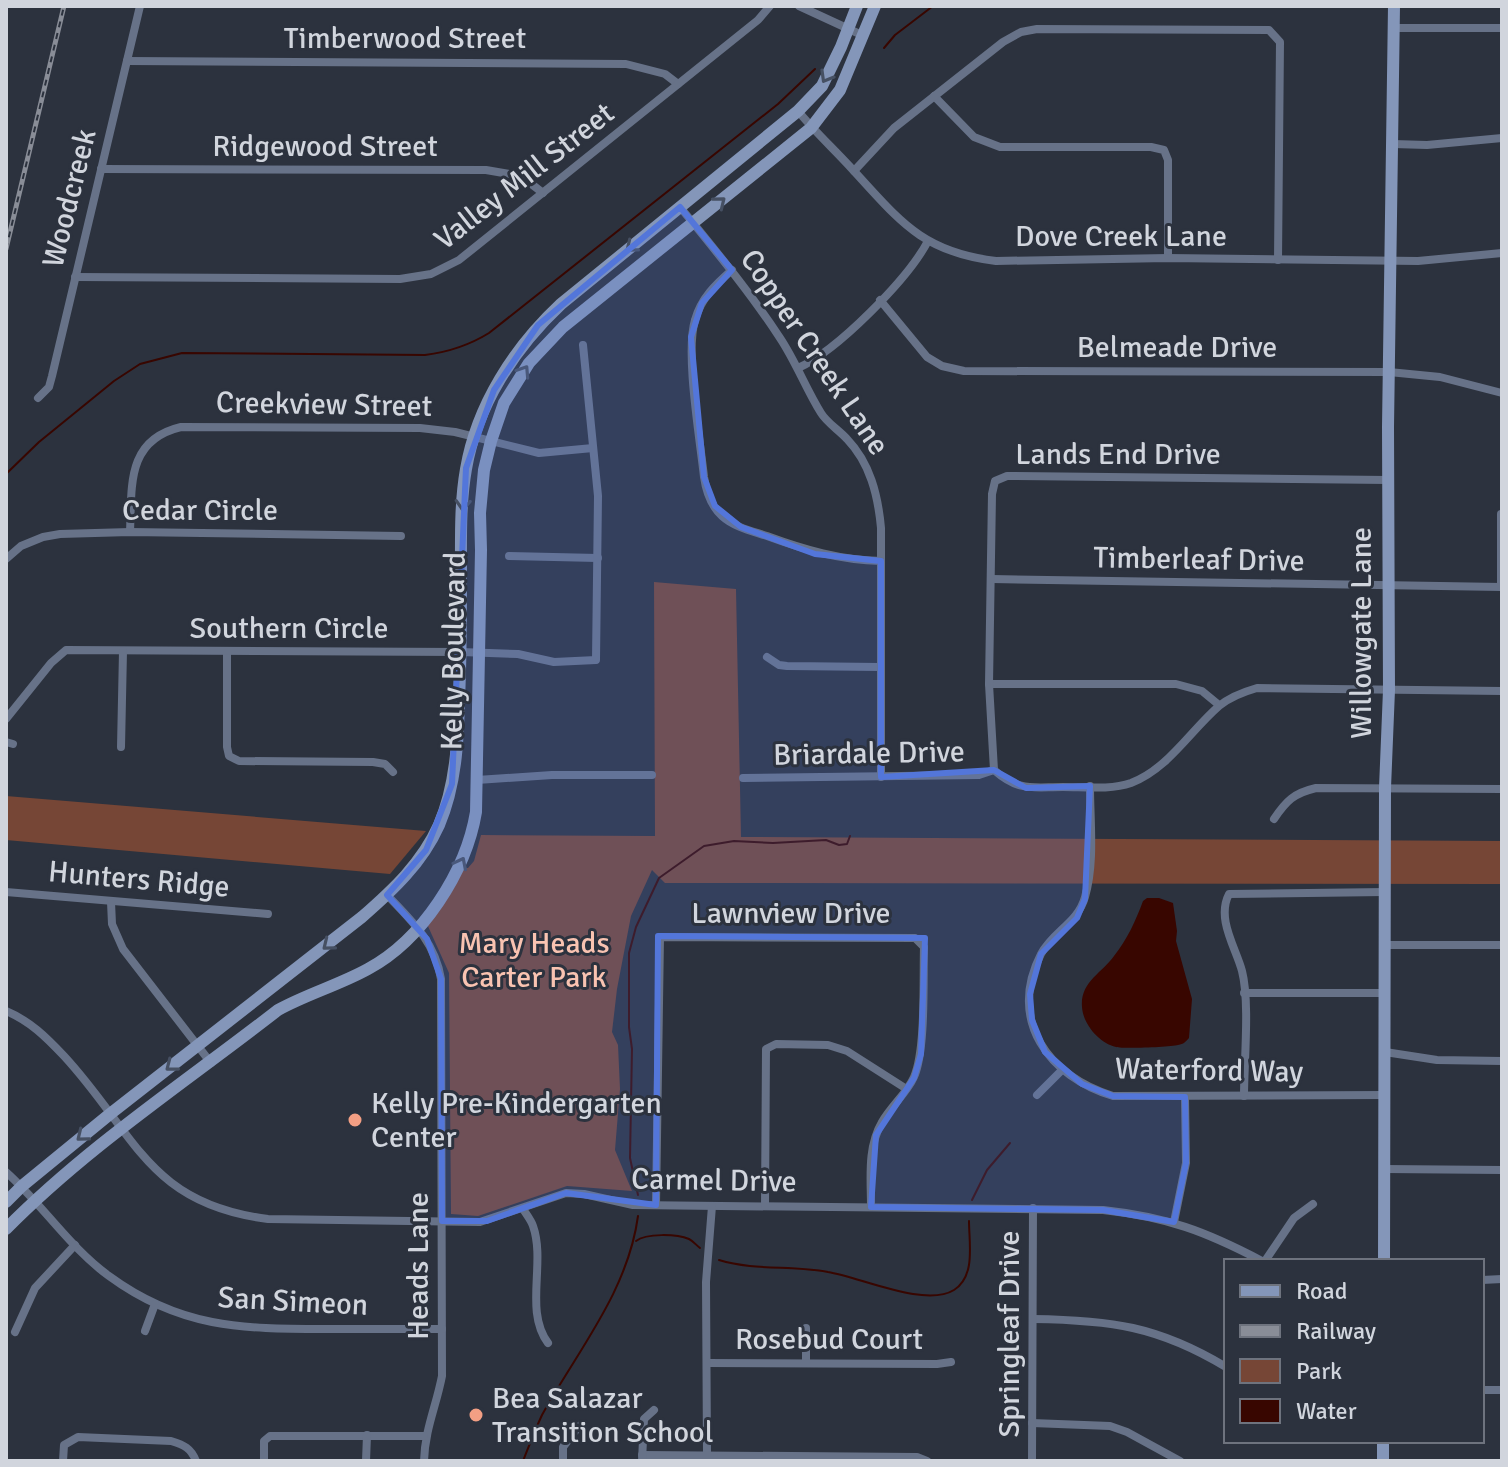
<svg xmlns="http://www.w3.org/2000/svg" width="1508" height="1467" font-family="Signika,sans-serif">
  <style>
    .green { fill: #764636 }
    .water { fill: #380600 }
    .lines { fill: none; stroke-linecap: round; stroke-linejoin: round }
    .stream { stroke: #380600; stroke-width: 2 }
    .street { stroke: #677288; stroke-width: 8 }
    .secondary { stroke: #8496b9; stroke-width: 12 }
    .rail-casing { stroke: #898d97; stroke-width: 5 }
    .rail { stroke: #2c323e; stroke-width: 2; stroke-dasharray: 6; stroke-linecap: butt }
    .oneway { stroke: #465063 }
    .marked { fill: #5376da; fill-opacity: 0.2; stroke: #5376da; stroke-width: 6; stroke-linejoin: round }
    .poi-dot { fill: #f39f84; stroke: #2c323e; stroke-width: 3 }
    .labels { text-anchor: middle; stroke-width: 6; stroke-linejoin: round; paint-order: stroke }
    .street-label { font-size: 30px; fill: #d1d5dd; stroke: #2c323e }
    .park-label { font-size: 30px; fill: #f9c3b1; stroke: #2c323e }
    .poi-label { font-size: 30px; fill: #d1d5dd; stroke: #2c323e; text-anchor: start }
  </style>
  <rect width="100%" height="100%" fill="#2c323e"/>
  <!-- green -->
  <g class="green">
    <path d="M654 582 736 589 741 837 1502 841V884L665 883 652 870 631 916 617 989 612 1032 618 1045 620 1089 615 1150 632 1191 567 1186 478 1216 451 1214 449 973 427 924 461 868H468L474 861 481 835 655 836Z"/>
    <path d="M6 796 426 831 390 874 6 840Z"/>
  </g>
  <!-- water -->
  <path class="water" d="M1147 898H1159L1173 903 1177 931 1176 941 1192 999 1189 1038C1185 1042 1184 1044 1178 1045 1170 1047 1124 1049 1116 1047 1099 1043 1083 1024 1082 1007 1080 982 1102 973 1114 956 1127 940 1136 920 1143 901Z"/>
  <g class="lines">
    <!-- stream -->
    <g class="stream">
      <path d="M884 48 895 35 933 6"/>
      <path d="M6 474 39 442 114 381 140 364 182 353 425 355C449 352 468 346 489 333L778 104 815 69"/>
      <path d="M638 1195 630 1158 632 1049 629 1027V953L636 927 659 878 704 846 734 841 773 843 826 840 839 845 847 844 850 836"/>
      <path d="M972 1200 987 1170 1010 1143"/>
      <path d="M636 1241C646 1233 677 1234 689 1239 693 1241 696 1245 700 1248"/>
      <path d="M719 1260C755 1271 791 1265 828 1272 860 1277 925 1308 954 1290 976 1276 969 1243 969 1221"/>
      <path d="M523 1461C529 1446 535 1430 542 1415 578 1350 628 1291 638 1216"/>
    </g>
    <!-- street -->
    <g class="street">
      <path d="M799 6 864 36"/>
      <path d="M1394 28H1502"/>
      <path d="M127 61 626 64 665 74 678 84"/>
      <path d="M934 96 974 137 1000 147H1151L1164 150 1168 160V258"/>
      <path d="M798 111C815 132 835 150 853 170 900 221 922 252 996 261L1168 258 1418 261 1502 253"/>
      <path d="M1393 144 1427 145 1502 138"/>
      <path d="M101 169 486 170 521 176 543 193"/>
      <path d="M854 171 894 128 1003 42 1021 32 1037 29 1269 30 1280 42 1278 260"/>
      <path d="M680 207C715 250 750 292 780 338 796 362 806 389 821 413 827 423 839 430 847 439 870 463 878 495 881 528V777"/>
      <path d="M732 270C716 284 701 298 695 320 685 353 700 439 704 477 706 491 711 506 722 516 734 527 752 531 767 536 805 550 840 560 881 561"/>
      <path d="M75 277 400 279 431 274 459 260 758 20 770 6"/>
      <path d="M880 300 927 357 942 366 964 371 1389 372 1440 377 1502 393"/>
      <path d="M798 368C837 351 908 279 928 241"/>
      <path d="M38 398 49 387 52 376 140 6"/>
      <path d="M130 532C132 486 126 440 181 427L420 428 455 432 539 453 593 448"/>
      <path d="M509 556 598 558"/>
      <path d="M6 559 21 546 43 537 60 534 130 532 401 536"/>
      <path d="M992 579 1502 587"/>
      <path d="M1501 587V514"/>
      <path d="M227 652V747L229 756 239 761 373 762 385 764 393 772"/>
      <path d="M767 657 779 665 787 666 880 667"/>
      <path d="M989 684H1176L1202 691 1219 705"/>
      <path d="M6 719 51 663 66 650 461 652 518 654 554 662 596 660 598 496 583 345"/>
      <path d="M6 742 13 744"/>
      <path d="M121 747 123 651"/>
      <path d="M994 770 989 684 992 494 995 481 1007 476 1388 480"/>
      <path d="M994 770C1019 792 1032 787 1063 787 1084 787 1111 790 1131 783 1168 769 1190 731 1219 706 1230 697 1243 692 1257 688L1502 691"/>
      <path d="M743 778 979 775 994 770"/>
      <path d="M477 780 552 775H652"/>
      <path d="M1090 786C1090 823 1095 862 1085 897 1078 923 1053 931 1041 954 1007 1020 1049 1077 1113 1096L1385 1095"/>
      <path d="M1274 819C1286 801 1294 793 1316 788L1502 789"/>
      <path d="M6 892 268 914"/>
      <path d="M387 895C412 921 435 942 441 979L442 1376C436 1407 425 1429 424 1461"/>
      <path d="M111 902 112 924 123 949 211 1063"/>
      <path d="M1385 945H1502"/>
      <path d="M1244 993H1385"/>
      <path d="M6 1011C30 1021 46 1037 64 1056 136 1134 148 1204 268 1219L480 1222 566 1193 584 1194 633 1205 1103 1210C1167 1217 1205 1231 1262 1261"/>
      <path d="M1385 1052 1437 1060 1502 1061"/>
      <path d="M1037 1095 1061 1071"/>
      <path d="M1244 1096C1244 1062 1250 1002 1242 971 1236 948 1216 919 1229 894L1385 892"/>
      <path d="M1385 1169 1502 1170"/>
      <path d="M6 1172C42 1204 70 1248 109 1276 180 1328 241 1329 325 1329 364 1329 403 1329 442 1329"/>
      <path d="M656 1205 660 937 915 938 924 947C923 979 926 1050 914 1077 907 1093 891 1106 882 1122 867 1148 871 1178 871 1207"/>
      <path d="M765 1206 766 1049 776 1044 828 1045 847 1051 905 1088"/>
      <path d="M523 1209C526 1214 531 1220 533 1226 546 1263 524 1311 548 1343"/>
      <path d="M1174 1222 1186 1163 1185 1097"/>
      <path d="M1265 1261 1294 1218 1313 1204"/>
      <path d="M1482 1280 1502 1279"/>
      <path d="M1033 1319C1110 1320 1158 1326 1226 1367"/>
      <path d="M806 1328V1362"/>
      <path d="M145 1331 155 1304"/>
      <path d="M15 1332 35 1288 75 1245"/>
      <path d="M707 1363 937 1364 951 1362"/>
      <path d="M1482 1390H1502"/>
      <path d="M1032 1423 1110 1426 1127 1432 1180 1461"/>
      <path d="M707 1454 706 1282 712 1206"/>
      <path d="M642 1455 917 1457 927 1461"/>
      <path d="M63 1461 64 1445 78 1437 171 1441C184 1445 191 1448 196 1461"/>
      <path d="M264 1461V1441L270 1436H424"/>
      <path d="M366 1461 367 1435"/>
      <path d="M563 1461V1447L579 1426"/>
      <path d="M642 1461 644 1419 654 1410"/>
      <path d="M1032 1461 1033 1208"/>
    </g>
    <!-- secondary -->
    <g class="secondary">
      <path d="M6 1202 22 1186 110 1114 362 917C393 890 422 863 439 825 456 785 458 742 459 700 461 657 461 615 461 572 461 538 460 503 466 469 477 405 514 348 561 304L798 111 822 86 841 47 857 6"/>
      <path d="M6 1229C88 1146 187 1081 278 1010 307 994 339 985 368 969 422 940 466 872 476 812L481 550 480 513 484 470 491 441 504 403 529 363 563 327 811 128 840 90 875 6"/>
      <path d="M1384 1261 1385 788 1389 690 1388 427 1394 6"/>
      <path d="M1383 1461V1441"/>
    </g>
    <!-- rail casing -->
    <g class="rail-casing">
      <path id="rail" d="M6 249 64 6"/>
    </g>
    <!-- rail -->
    <use href="#rail" class="rail"/>
  </g>
  <!-- one-way arrows -->
  <defs><path id="oneway-chevron" d="M-2-3.5L2.5 0L-2 3.5" fill="none" stroke-width="1.6" stroke-linecap="round" stroke-linejoin="round" transform="scale(2)"/></defs>
  <g class="oneway">
    <use href="#oneway-chevron" transform="translate(826 77) rotate(120)"/>
    <use href="#oneway-chevron" transform="translate(720 202) rotate(-39)"/>
    <use href="#oneway-chevron" transform="translate(631 247) rotate(141)"/>
    <use href="#oneway-chevron" transform="translate(524 371) rotate(-57)"/>
    <use href="#oneway-chevron" transform="translate(463 505) rotate(93)"/>
    <use href="#oneway-chevron" transform="translate(461 863) rotate(-63)"/>
    <use href="#oneway-chevron" transform="translate(328 945) rotate(141)"/>
    <use href="#oneway-chevron" transform="translate(171 1066) rotate(142)"/>
    <use href="#oneway-chevron" transform="translate(82 1136) rotate(141)"/>
  </g>
  <!-- marked area -->
  <path class="marked" d="M680 207 732 270 702 303 691 337 704 477 715 506 741 527 815 554 881 561V777L994 770 1026 788 1090 786 1085 899 1077 918 1041 954 1030 994 1032 1020 1045 1052 1082 1084 1113 1096 1185 1097 1186 1163 1174 1222 1103 1210 871 1207 876 1135 914 1078 921 1054 925 938 658 936 656 1205 566 1193 487 1221H442L441 979 427 939 387 895 426 850 452 784 466 468 494 390 538 325Z"/>
  <!-- markers -->
  <g class="poi-dot">
    <circle cx="355" cy="1120" r="8"/>
    <circle cx="476" cy="1415" r="8"/>
  </g>
  <g class="labels">
    <!-- street labels -->
    <g class="street-label">
      <text x="405" y="48">Timberwood Street</text>
      <text x="325" y="156">Ridgewood Street</text>
      <text transform="translate(524 176) rotate(-38)" y="10">Valley Mill Street</text>
      <text transform="translate(69 198) rotate(-76)" y="10">Woodcreek</text>
      <text x="1121" y="246">Dove Creek Lane</text>
      <text x="1177" y="357">Belmeade Drive</text>
      <text transform="translate(815 352) rotate(56)" y="10">Copper Creek Lane</text>
      <text transform="translate(324 404) rotate(1)" y="10">Creekview Street</text>
      <text x="1118" y="464">Lands End Drive</text>
      <text x="200" y="520">Cedar Circle</text>
      <text transform="translate(1199 559) rotate(1)" y="10">Timberleaf Drive</text>
      <text x="289" y="638">Southern Circle</text>
      <text transform="translate(1361 633) rotate(-90)" y="10">Willowgate Lane</text>
      <text transform="translate(453 651) rotate(-89)" y="10">Kelly Boulevard</text>
      <text transform="translate(869 753) rotate(-1)" y="10">Briardale Drive</text>
      <text transform="translate(139 879) rotate(5)" y="10">Hunters Ridge</text>
      <text x="791" y="923">Lawnview Drive</text>
      <text transform="translate(1209 1070) rotate(1)" y="10">Waterford Way</text>
      <text transform="translate(714 1180) rotate(1)" y="10">Carmel Drive</text>
      <text transform="translate(418 1266) rotate(-90)" y="10">Heads Lane</text>
      <text transform="translate(293 1301) rotate(3)" y="10">San Simeon</text>
      <text transform="translate(1009 1334) rotate(-90)" y="10">Springleaf Drive</text>
      <text x="829" y="1349">Rosebud Court</text>
    </g>
    <!-- park labels -->
    <g class="park-label">
      <text x="534" y="953">Mary Heads<tspan x="534" dy="34">Carter Park</tspan></text>
    </g>
    <!-- poi labels -->
    <g class="poi-label">
      <text x="371" y="1113">Kelly Pre-Kindergarten<tspan x="371" dy="34">Center</tspan></text>
      <text x="492" y="1408">Bea Salazar<tspan x="492" dy="34">Transition School</tspan></text>
    </g>
  </g>
  <!-- border -->
  <rect width="1508" height="1467" fill="none" stroke="#d1d5dd" stroke-width="16"/>
  <!-- legend -->
  <rect x="1224" y="1259" width="260" height="184" fill="#2c323e" stroke="#6e737e" stroke-width="2"/>
  <rect x="1240" y="1285" width="40" height="12" fill="#8496b9" stroke="#6e737e" stroke-width="2"/>
  <text x="1296" y="1299" font-size="24" fill="#d1d5dd">Road</text>
  <rect x="1240" y="1325" width="40" height="12" fill="#898d97" stroke="#6e737e" stroke-width="2"/>
  <text x="1296" y="1339" font-size="24" fill="#d1d5dd">Railway</text>
  <rect x="1240" y="1359" width="40" height="24" fill="#764636" stroke="#6e737e" stroke-width="2"/>
  <text x="1296" y="1379" font-size="24" fill="#d1d5dd">Park</text>
  <rect x="1240" y="1399" width="40" height="24" fill="#380600" stroke="#6e737e" stroke-width="2"/>
  <text x="1296" y="1419" font-size="24" fill="#d1d5dd">Water</text>
</svg>
